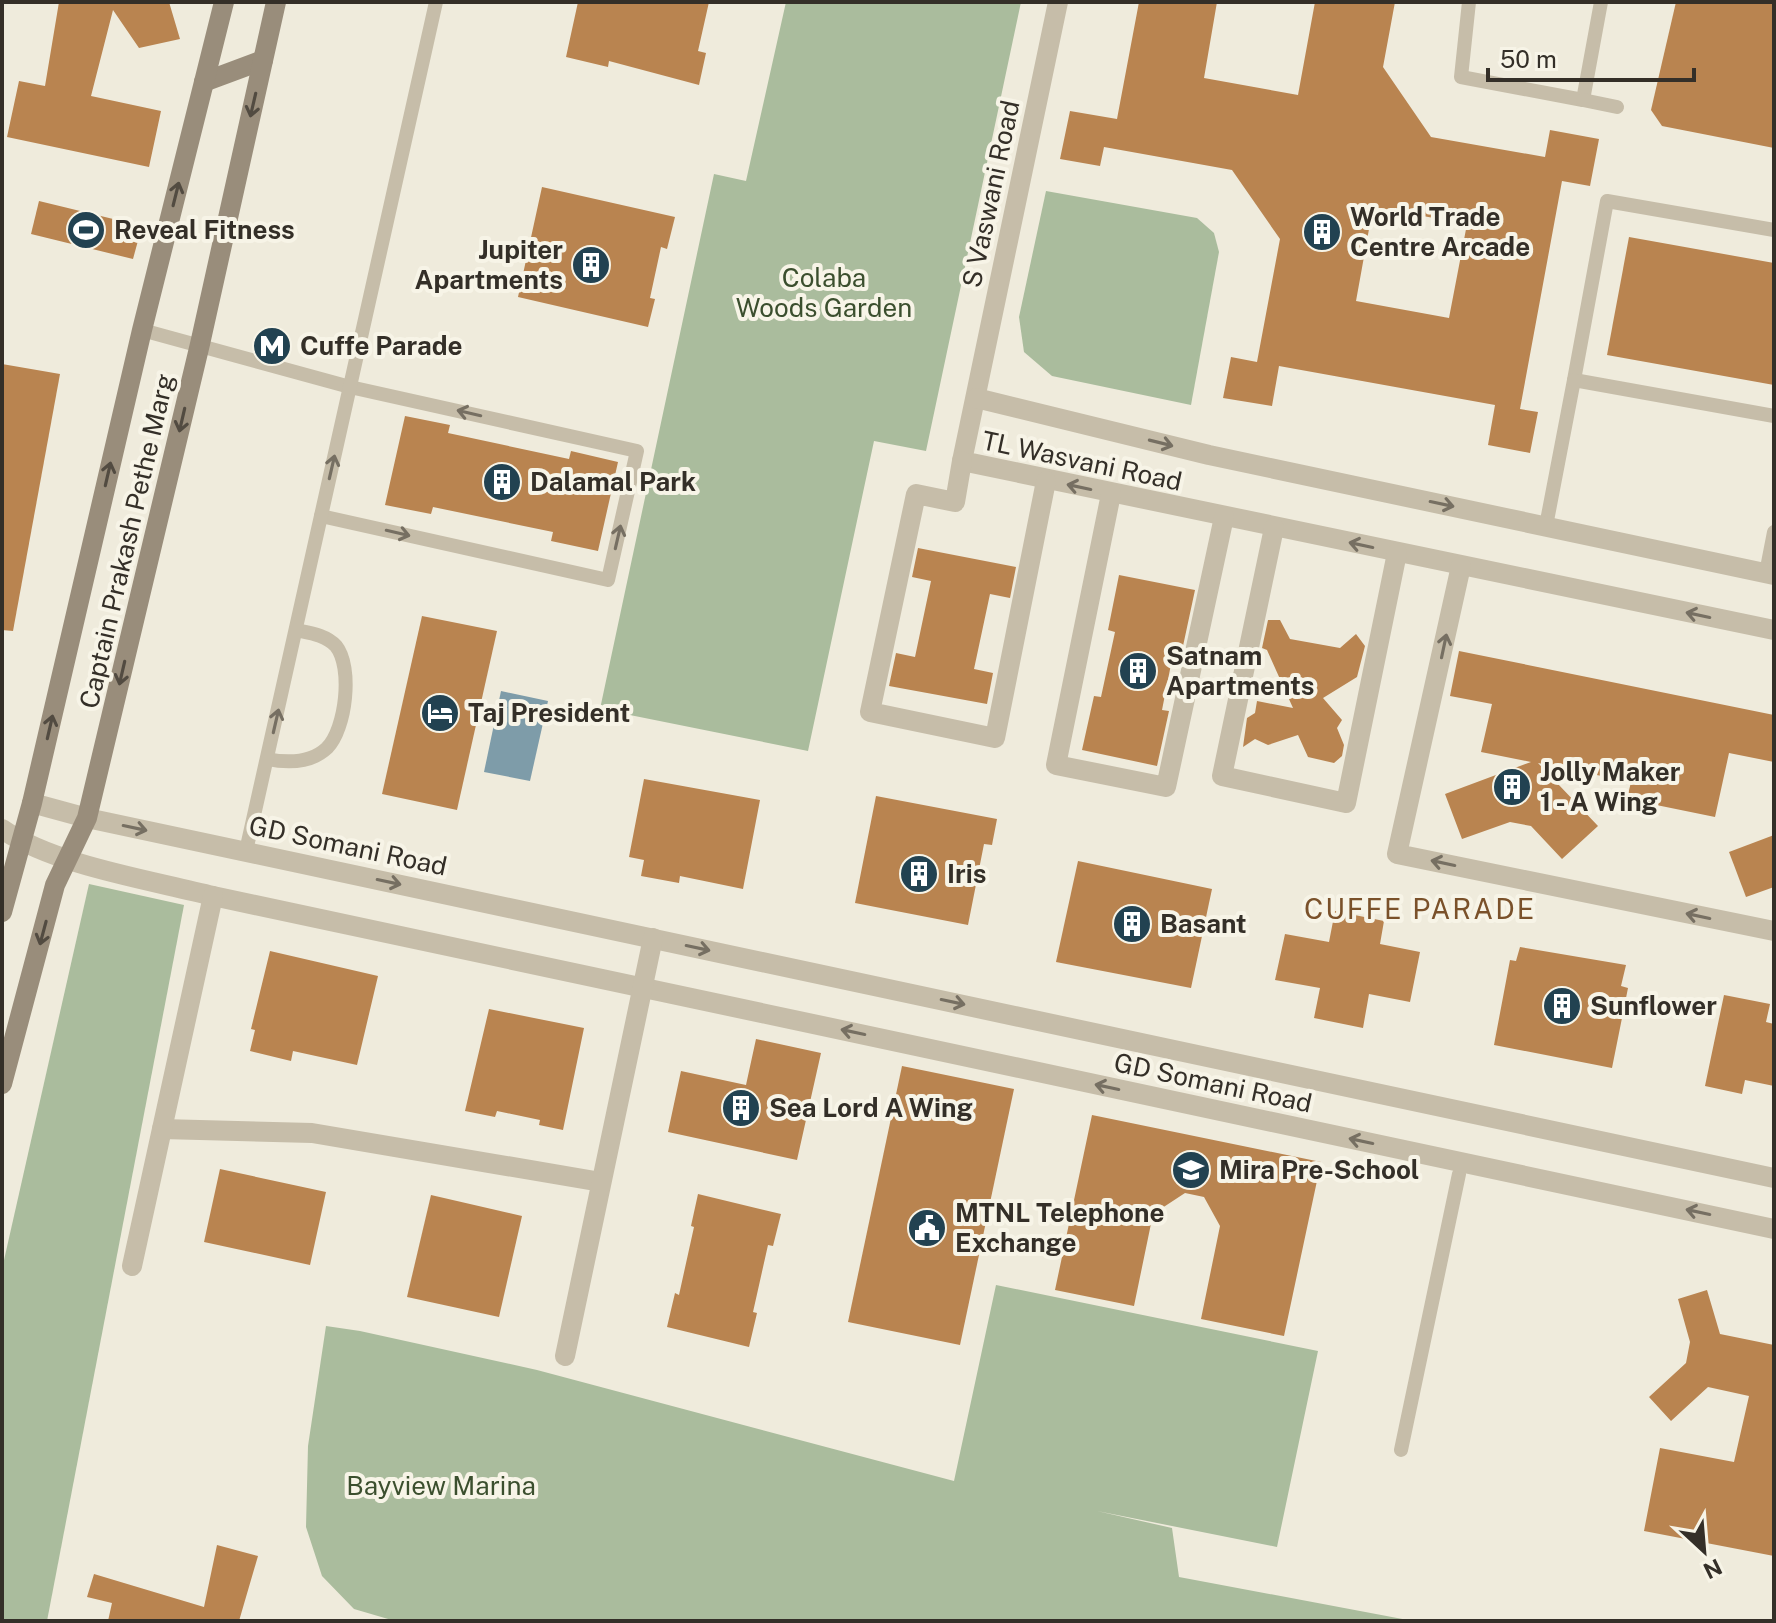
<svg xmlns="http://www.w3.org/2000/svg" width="1776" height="1623" font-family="'Public Sans',sans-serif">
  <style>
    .green { fill: #aabc9d }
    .water { fill: #7e9ca9 }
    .building { fill: #b98450; fill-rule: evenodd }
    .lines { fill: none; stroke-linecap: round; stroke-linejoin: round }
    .service { stroke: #c6bda9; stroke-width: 14 }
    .minor { stroke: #c6bda9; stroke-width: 20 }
    .secondary { stroke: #998d7b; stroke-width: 20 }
    .oneway { stroke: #524b41 }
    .oneway2 { stroke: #766f62 }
    .labels { text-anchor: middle; stroke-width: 8; stroke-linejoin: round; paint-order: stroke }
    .street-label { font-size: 26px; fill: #342f28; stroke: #f7f4e7 }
    .poi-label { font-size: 26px; font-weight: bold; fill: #342f28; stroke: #f7f4e7; text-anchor: start }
    .park-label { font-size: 26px; fill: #3b4f2e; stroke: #f7f4e7 }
    .neighbourhood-label { font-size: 28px; letter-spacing: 2px; fill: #7a512a; stroke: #f7f4e7 }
  </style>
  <rect width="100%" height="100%" fill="#efebdc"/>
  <!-- green -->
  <g class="green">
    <path d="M786 2H1021L926 451 874 441 808 751 600 709 714 174 746 181Z"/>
    <path d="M1046 191 1197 218 1214 233 1219 252 1191 405 1052 376 1024 352 1019 317Z"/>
    <path d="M89 884 184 905 47 1621H2V1269Z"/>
    <path d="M996 1285 1318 1351 1277 1547 1097 1511 1172 1528 1179 1577 1413 1621H395L354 1609 322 1576 306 1527 308 1446 326 1326 360 1331 537 1370 954 1481Z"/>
  </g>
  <!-- water -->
  <path class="water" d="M501 691 548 701 530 781 484 772Z"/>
  <!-- building -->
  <g class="building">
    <path d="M59 2H169L180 39 139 48 113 10 91 96 161 111 149 167 7 137 19 81 45 86Z"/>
    <path d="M578 2H709L698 51 706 53 699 85 609 61 608 67 566 57Z"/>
    <path d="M1139 2H1217L1204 78 1298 95 1315 2H1395L1383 67 1431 137 1545 157 1550 130 1599 139 1590 186 1562 181 1520 409 1538 412 1530 453 1488 445 1495 405 1279 366 1272 406 1223 398 1231 357 1257 362 1280 239 1232 170 1104 147 1100 166 1060 159 1070 111 1117 119ZM1373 207 1467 224 1449 318 1356 301Z"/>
    <path d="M1676 2H1774V148L1662 126 1651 110Z"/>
    <path d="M542 187 675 217 667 249 661 247 650 298 655 299 648 327 518 297Z"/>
    <path d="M39 201 142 226 133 259 31 234Z"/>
    <path d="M1629 237 1774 263V385L1607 355Z"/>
    <path d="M2 364 60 374 13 631 2 630Z"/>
    <path d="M405 416 450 425 448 433 569 459 571 451 618 462 598 551 551 541 553 532 433 507 431 514 385 505Z"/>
    <path d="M918 548 1016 567 1010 598 990 594 974 669 993 673 987 704 889 686 896 653 915 657 931 581 912 577Z"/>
    <path d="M1119 575 1195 590 1183 646 1175 644 1162 710 1169 711 1157 766 1082 750 1094 696 1101 697 1115 632 1108 630Z"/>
    <path d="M422 616 497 631 457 810 382 794Z"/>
    <path d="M1268 620H1280L1290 639 1340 648 1356 634 1365 646 1357 677 1323 698 1342 720 1337 728 1344 745 1342 756 1334 763 1308 757 1298 735 1268 745 1255 739 1243 747 1247 718 1255 713 1257 701 1293 708 1267 650 1262 648Z"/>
    <path d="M1459 651 1774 715V762L1729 753 1715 817 1627 799 1631 782 1538 763 1598 826 1562 859 1531 826 1510 822 1462 839 1445 794 1531 762 1481 752 1492 704 1450 696Z"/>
    <path d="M644 779 760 800 743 889 680 876 679 883 641 876 644 860 629 857Z"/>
    <path d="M876 796 997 819 992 845 984 844 968 925 855 903Z"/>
    <path d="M1774 835V887L1746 897 1729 852Z"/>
    <path d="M1078 861 1212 889 1191 988 1056 962Z"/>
    <path d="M1335 911 1384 921 1380 944 1420 952 1410 1002 1369 994 1363 1028 1314 1018 1320 988 1275 980 1285 934 1329 942Z"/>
    <path d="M1520 947 1626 965 1621 986 1628 988 1612 1068 1494 1045 1510 960 1516 961Z"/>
    <path d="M270 951 378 976 357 1065 293 1051 291 1061 250 1051 255 1030 251 1029Z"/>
    <path d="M1724 995 1770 1004 1766 1022 1774 1024V1086L1745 1080 1742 1094 1705 1086Z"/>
    <path d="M489 1009 584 1028 563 1130 539 1125 540 1120 497 1111 495 1117 465 1111Z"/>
    <path d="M756 1039 821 1053 797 1160 668 1132 681 1071 746 1085Z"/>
    <path d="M902 1066 1014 1089 960 1345 848 1322Z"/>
    <path d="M1092 1115 1321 1162 1284 1336 1201 1319 1220 1226 1204 1197 1185 1193 1153 1214 1134 1306 1055 1290Z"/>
    <path d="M220 1169 326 1192 310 1265 204 1242Z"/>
    <path d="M698 1194 781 1214 773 1246 768 1245 753 1312 757 1313 749 1347 667 1327 675 1293 679 1295 694 1227 691 1226Z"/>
    <path d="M431 1195 522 1216 499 1317 407 1297Z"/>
    <path d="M1707 1290 1720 1334 1774 1345V1556L1644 1531 1660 1448 1734 1462 1749 1396 1708 1387 1671 1421 1649 1397 1686 1363 1690 1342 1678 1299Z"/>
    <path d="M217 1545 258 1556 239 1621H108L112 1603 87 1597 94 1574 204 1607Z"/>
  </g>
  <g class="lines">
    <!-- service -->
    <g class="service">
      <path d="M1469 2 1461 77 1583 100 1601 2"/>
      <path d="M1583 100 1617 107"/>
      <path d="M1774 230 1607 201 1574 380 1774 416"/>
      <path d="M142 330 350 387 637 451 608 580 321 516"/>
      <path d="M1546 526 1574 380"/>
      <path d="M1766 573 1774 532"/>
      <path d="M267 759C287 763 310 764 327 748 346 729 353 667 336 646 326 635 310 633 296 630"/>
      <path d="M246 851 436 2"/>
      <path d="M1401 1450 1459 1174"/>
    </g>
    <!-- minor -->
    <g class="minor">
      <path d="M1058 2 962 461 1774 630"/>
      <path d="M976 398 1209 455 1774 575"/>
      <path d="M962 461 955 502 916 494 870 712 995 738 1046 481"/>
      <path d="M1111 494 1056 765 1166 787 1224 517"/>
      <path d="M1274 528 1222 776 1346 803 1397 553"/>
      <path d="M1461 566 1397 854 1774 931"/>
      <path d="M32 803 87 818 1774 1178"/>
      <path d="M2 829C53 865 151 880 213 896L1774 1229"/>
      <path d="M162 1129 312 1133 601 1182"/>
      <path d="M132 1266 213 896"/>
      <path d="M565 1356 653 938"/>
    </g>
    <!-- secondary -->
    <g class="secondary">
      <path d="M204 82 263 60"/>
      <path d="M2 912 32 803 142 330 224 2"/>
      <path d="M2 1084 55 885 87 818 200 344 276 2"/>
    </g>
  </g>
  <!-- one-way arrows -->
  <defs><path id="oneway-shaft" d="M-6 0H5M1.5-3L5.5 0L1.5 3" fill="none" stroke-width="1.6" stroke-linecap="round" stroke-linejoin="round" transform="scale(2)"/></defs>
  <g class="oneway">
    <use href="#oneway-shaft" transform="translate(253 105) rotate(103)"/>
    <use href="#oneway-shaft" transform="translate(176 194) rotate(-76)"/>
    <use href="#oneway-shaft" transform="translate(182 420) rotate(103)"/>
    <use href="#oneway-shaft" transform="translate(108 474) rotate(-77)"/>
    <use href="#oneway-shaft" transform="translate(122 673) rotate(103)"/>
    <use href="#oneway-shaft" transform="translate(50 727) rotate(-77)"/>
    <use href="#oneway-shaft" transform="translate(43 933) rotate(105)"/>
  </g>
  <g class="oneway2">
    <use href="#oneway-shaft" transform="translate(469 413) rotate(-167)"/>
    <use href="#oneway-shaft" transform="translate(1161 443) rotate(14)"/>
    <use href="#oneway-shaft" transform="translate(332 467) rotate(-77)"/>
    <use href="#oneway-shaft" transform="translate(1079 487) rotate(-168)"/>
    <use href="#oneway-shaft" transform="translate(1442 504) rotate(12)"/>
    <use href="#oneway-shaft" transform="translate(398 533) rotate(13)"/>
    <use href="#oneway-shaft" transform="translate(618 537) rotate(-77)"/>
    <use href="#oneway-shaft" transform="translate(1361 545) rotate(-168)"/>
    <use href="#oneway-shaft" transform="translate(1698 615) rotate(-168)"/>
    <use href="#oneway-shaft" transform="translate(1444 646) rotate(-78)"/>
    <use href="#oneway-shaft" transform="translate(276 721) rotate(-77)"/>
    <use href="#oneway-shaft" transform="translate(135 828) rotate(12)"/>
    <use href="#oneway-shaft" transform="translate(1443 863) rotate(-168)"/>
    <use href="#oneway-shaft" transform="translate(389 882) rotate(12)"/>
    <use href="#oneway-shaft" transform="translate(1698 916) rotate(-168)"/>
    <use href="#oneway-shaft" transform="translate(698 948) rotate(12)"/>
    <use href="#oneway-shaft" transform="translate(953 1002) rotate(12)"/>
    <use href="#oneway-shaft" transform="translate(853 1032) rotate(-168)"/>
    <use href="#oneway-shaft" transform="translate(1107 1087) rotate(-168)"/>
    <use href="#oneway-shaft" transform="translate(1361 1141) rotate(-168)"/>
    <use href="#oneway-shaft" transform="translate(1698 1212) rotate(-168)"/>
  </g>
  <!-- icons -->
  <defs>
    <g id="stadium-disc" transform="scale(2)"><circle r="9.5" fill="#224251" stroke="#f7f4e7"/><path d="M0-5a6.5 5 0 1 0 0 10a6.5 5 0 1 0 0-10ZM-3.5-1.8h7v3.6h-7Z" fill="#fff"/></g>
    <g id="building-disc" transform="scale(2)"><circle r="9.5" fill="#224251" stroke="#f7f4e7"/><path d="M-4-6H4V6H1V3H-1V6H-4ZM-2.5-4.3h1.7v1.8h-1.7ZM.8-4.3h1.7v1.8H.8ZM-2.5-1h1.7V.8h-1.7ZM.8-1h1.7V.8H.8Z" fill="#fff"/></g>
    <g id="metro-disc" transform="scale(2)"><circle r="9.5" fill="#224251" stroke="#f7f4e7"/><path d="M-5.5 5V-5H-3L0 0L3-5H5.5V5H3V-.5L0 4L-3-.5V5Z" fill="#fff"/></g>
    <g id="hotel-disc" transform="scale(2)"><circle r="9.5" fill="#224251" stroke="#f7f4e7"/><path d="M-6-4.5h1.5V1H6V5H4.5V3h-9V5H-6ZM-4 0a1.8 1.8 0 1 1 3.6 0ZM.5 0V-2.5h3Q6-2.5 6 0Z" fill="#fff"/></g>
    <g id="school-disc" transform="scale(2)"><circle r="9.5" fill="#224251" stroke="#f7f4e7"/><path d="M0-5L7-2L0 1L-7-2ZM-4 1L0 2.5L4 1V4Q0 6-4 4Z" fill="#fff"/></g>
    <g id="civic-disc" transform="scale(2)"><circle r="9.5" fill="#224251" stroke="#f7f4e7"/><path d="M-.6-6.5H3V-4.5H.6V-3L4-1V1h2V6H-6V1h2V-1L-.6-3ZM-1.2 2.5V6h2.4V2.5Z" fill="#fff"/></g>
  </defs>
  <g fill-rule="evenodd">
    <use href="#stadium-disc" x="86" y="230"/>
    <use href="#building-disc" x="1322" y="232"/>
    <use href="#building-disc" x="591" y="265"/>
    <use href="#metro-disc" x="272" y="346"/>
    <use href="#building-disc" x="502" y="482"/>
    <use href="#building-disc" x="1138" y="671"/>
    <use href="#hotel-disc" x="440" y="713"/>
    <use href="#building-disc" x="1512" y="787"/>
    <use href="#building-disc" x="919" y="874"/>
    <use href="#building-disc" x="1132" y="924"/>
    <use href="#building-disc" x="1562" y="1006"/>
    <use href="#building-disc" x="741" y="1108"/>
    <use href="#school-disc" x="1191" y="1170"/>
    <use href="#civic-disc" x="927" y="1228"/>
  </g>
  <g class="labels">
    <!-- street labels -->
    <g class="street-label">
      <text transform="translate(991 194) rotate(-78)" y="9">S Vaswani Road</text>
      <text transform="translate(1082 461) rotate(12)" y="9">TL Wasvani Road</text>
      <text transform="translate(127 541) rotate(-77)" y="9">Captain Prakash Pethe Marg</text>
      <text transform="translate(348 846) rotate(12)" y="9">GD Somani Road</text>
      <text transform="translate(1213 1083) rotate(12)" y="9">GD Somani Road</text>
    </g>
    <!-- poi labels -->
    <g class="poi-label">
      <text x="1350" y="226">World Trade<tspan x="1350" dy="30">Centre Arcade</tspan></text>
      <text x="114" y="239">Reveal Fitness</text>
      <text x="563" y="259" text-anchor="end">Jupiter<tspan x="563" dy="30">Apartments</tspan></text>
      <text x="300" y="355">Cuffe Parade</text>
      <text x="530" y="491">Dalamal Park</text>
      <text x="1166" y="665">Satnam<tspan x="1166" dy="30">Apartments</tspan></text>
      <text x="468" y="722">Taj President</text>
      <text x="1540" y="781">Jolly Maker<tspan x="1540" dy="30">1 - A Wing</tspan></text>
      <text x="947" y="883">Iris</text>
      <text x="1160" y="933">Basant</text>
      <text x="1590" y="1015">Sunflower</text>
      <text x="769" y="1117">Sea Lord A Wing</text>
      <text x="1219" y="1179">Mira Pre-School</text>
      <text x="955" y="1222">MTNL Telephone<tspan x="955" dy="30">Exchange</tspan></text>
    </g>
    <!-- park labels -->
    <g class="park-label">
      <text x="824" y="287">Colaba<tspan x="824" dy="30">Woods Garden</tspan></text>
      <text x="441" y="1495">Bayview Marina</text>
    </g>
    <!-- neighbourhood labels -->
    <g class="neighbourhood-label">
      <text x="1420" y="919">CUFFE PARADE</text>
    </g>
  </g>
  <!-- border -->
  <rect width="1776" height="1623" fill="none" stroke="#342f28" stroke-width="8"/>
  <!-- north arrow -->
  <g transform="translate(1704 1551) rotate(154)" stroke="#f7f4e7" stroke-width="6" paint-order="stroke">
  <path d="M0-6L14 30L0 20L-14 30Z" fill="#342f28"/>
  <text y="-12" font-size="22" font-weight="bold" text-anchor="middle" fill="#342f28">N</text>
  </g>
  <!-- scale -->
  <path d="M1488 68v12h206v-12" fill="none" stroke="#342f28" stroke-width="4"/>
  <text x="1500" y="68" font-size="24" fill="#342f28" stroke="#f7f4e7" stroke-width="6" paint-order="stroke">50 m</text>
</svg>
